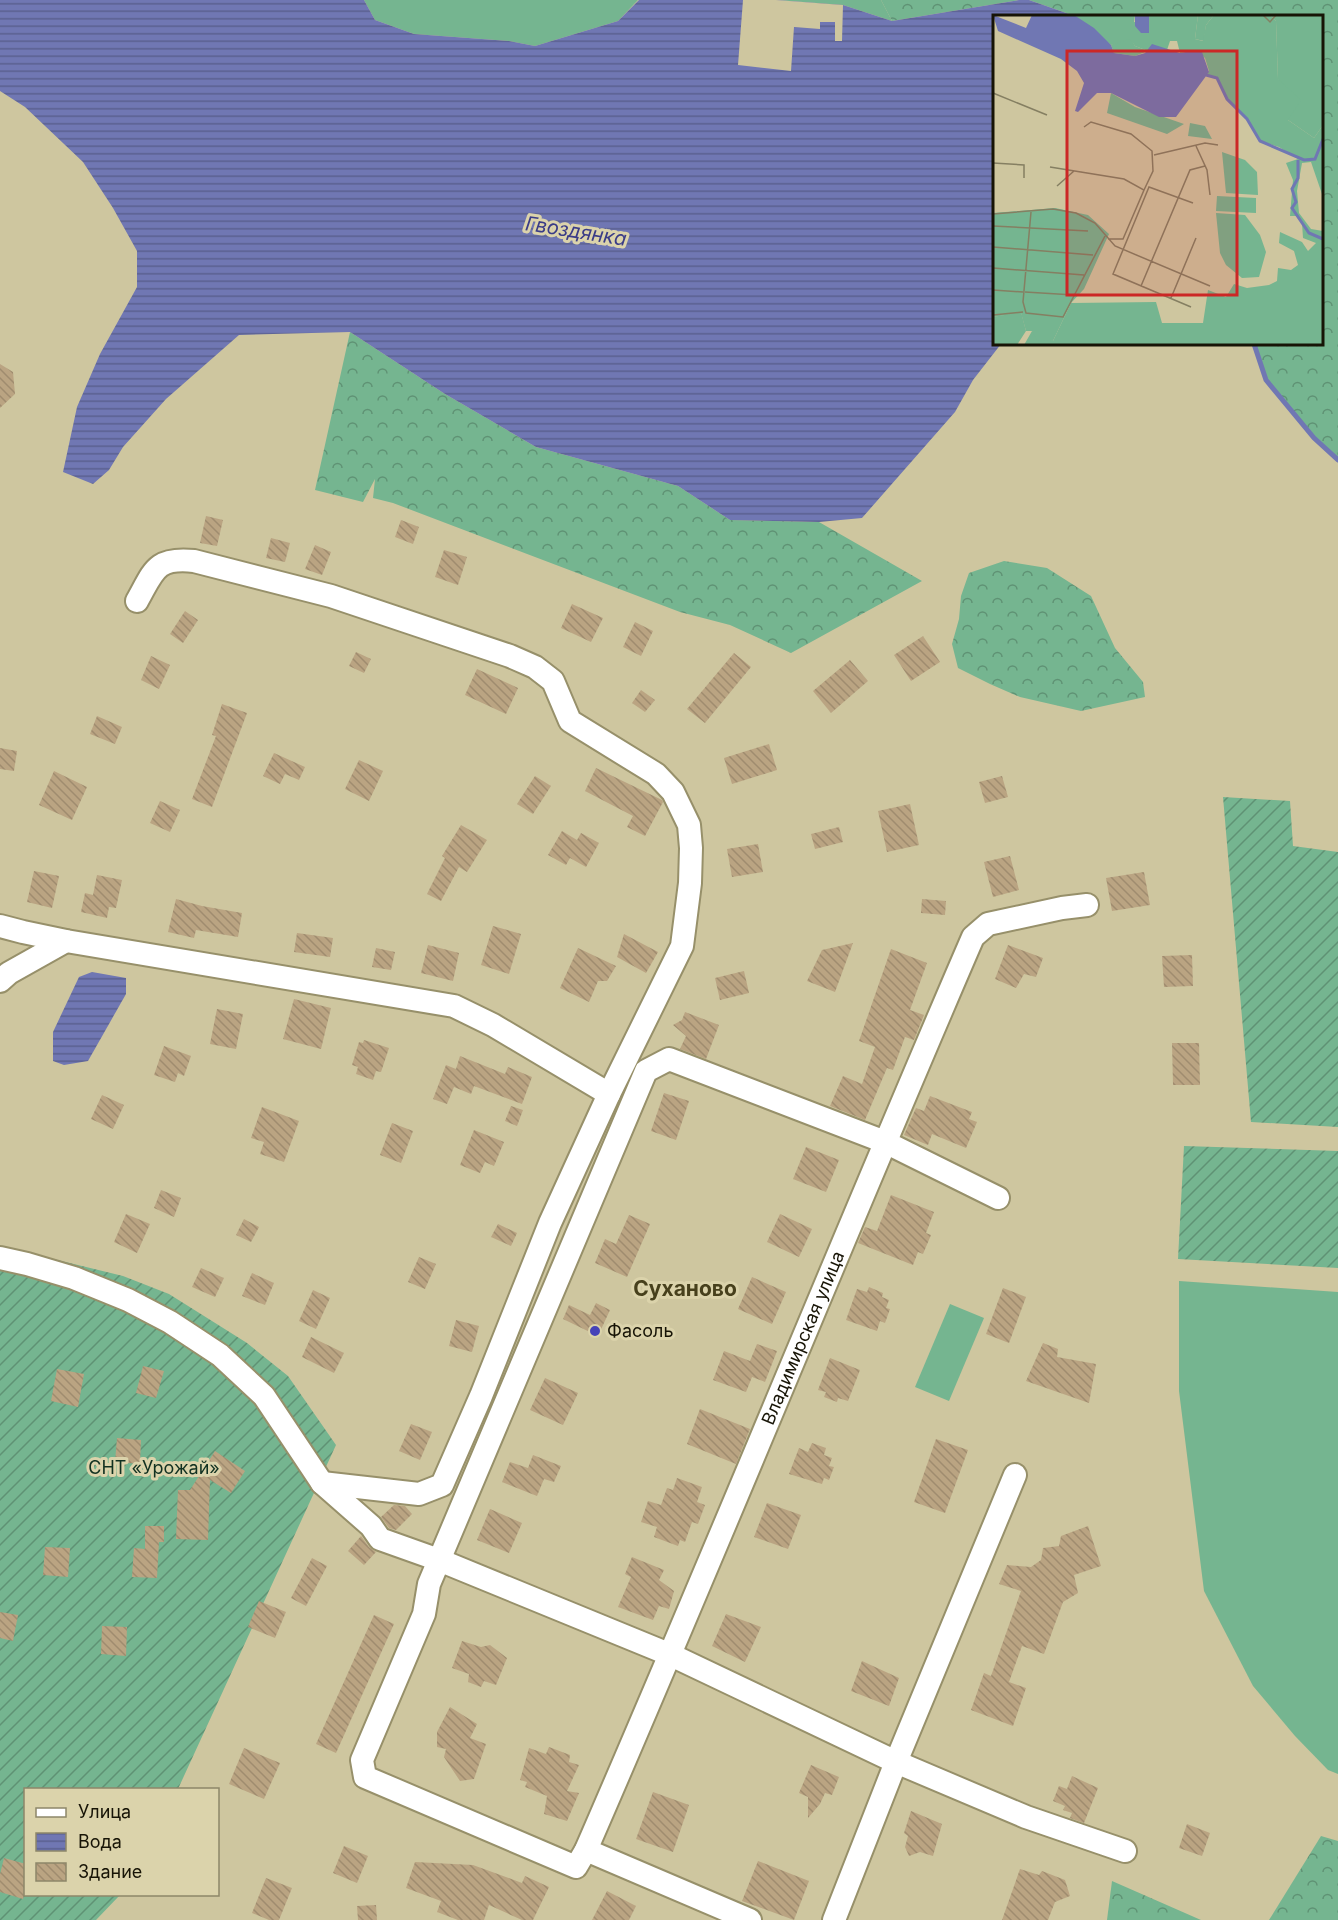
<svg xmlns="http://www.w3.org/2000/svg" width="1338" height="1920" font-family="Inter,sans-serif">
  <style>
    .grass { fill: #75b590 }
    .forest { fill: url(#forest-crowns) }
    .garden { fill: url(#garden-furrows) }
    .water { fill: url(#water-rules) }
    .pier { fill: #cec69f }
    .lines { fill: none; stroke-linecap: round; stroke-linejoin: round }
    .stream { stroke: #7077b3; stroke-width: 5 }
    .building { fill: url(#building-back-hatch) }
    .minor-casing { stroke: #97906a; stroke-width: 26 }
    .minor { stroke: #fff; stroke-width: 22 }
    .poi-dot { fill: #4642b8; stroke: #dbd3ab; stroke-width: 2 }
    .labels { text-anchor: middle; stroke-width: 6; stroke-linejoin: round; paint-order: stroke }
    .poi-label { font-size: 18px; fill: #171406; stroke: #dbd3ab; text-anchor: start }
    .street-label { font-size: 18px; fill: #171406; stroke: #dbd3ab }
    .park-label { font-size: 18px; fill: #113121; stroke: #dbd3ab }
    .water-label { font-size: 20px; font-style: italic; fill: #3a3c87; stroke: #dbd3ab }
    .quarter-label { font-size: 21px; font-weight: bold; fill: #47401c; stroke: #dbd3ab }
    .inset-river { fill: none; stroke: #7077b3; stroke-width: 3 }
    .inset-road { fill: none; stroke: #857f62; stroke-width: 1.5 }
    .view { fill: #cc2726; fill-opacity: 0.15; stroke: #cc2726; stroke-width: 3 }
    .inset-edge { fill: none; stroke: #171406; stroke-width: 3 }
  </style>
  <defs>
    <pattern id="forest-crowns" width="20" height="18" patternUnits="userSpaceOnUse" patternTransform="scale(1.5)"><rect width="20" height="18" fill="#75b590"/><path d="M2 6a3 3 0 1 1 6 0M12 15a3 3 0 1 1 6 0" fill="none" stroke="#5f9274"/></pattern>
    <pattern id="garden-furrows" width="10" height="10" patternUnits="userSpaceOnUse" patternTransform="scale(1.5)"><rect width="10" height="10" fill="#75b590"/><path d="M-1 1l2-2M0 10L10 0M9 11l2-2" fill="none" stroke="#5f9274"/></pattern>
    <pattern id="water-rules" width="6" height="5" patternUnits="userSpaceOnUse" patternTransform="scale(1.5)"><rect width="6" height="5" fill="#7077b3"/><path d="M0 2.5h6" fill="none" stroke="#5b6090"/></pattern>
    <pattern id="building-back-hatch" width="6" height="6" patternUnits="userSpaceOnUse" patternTransform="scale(1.5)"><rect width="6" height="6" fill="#baa482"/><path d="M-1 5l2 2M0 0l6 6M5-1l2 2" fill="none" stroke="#9f8c6f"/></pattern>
  </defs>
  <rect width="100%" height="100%" fill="#cec69f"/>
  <!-- grass -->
  <g class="grass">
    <path d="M364 0H638L618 21 535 46 509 41 414 34 375 20Z"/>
    <path d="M776 0H881L892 21 843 5Z"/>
    <path d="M1179 1281 1338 1292V1774L1328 1770 1295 1736 1253 1686 1204 1591 1179 1391Z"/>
    <path d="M950 1304 984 1318 949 1401 915 1387Z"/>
  </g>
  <!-- forest -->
  <g class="forest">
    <path d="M881 0H1019L892 21Z"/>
    <path d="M1029 0H1338V460L1314 438 1266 380 1254 344H1322V16H1070L1069 14Z"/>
    <path d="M350 332 445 394 536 447 678 486 730 520 819 522 922 581 791 653 730 625 680 612 393 503 373 498 375 479 363 502 315 490Z"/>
    <path d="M1004 561 1047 568 1091 596 1115 648 1143 682 1145 697 1081 711 1020 697 990 684 958 668 952 644 959 619 961 596 969 573Z"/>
    <path d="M1321 1836 1338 1841V1920H1269Z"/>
    <path d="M1112 1881 1201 1920H1107Z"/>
  </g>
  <!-- garden -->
  <g class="garden">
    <path d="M1223 797 1290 801 1293 846 1338 852V1127L1251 1122Z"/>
    <path d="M1184 1146 1338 1151V1268L1178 1259Z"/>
    <path d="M0 1246 123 1276 169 1294 247 1343 288 1376 336 1445 178 1789 26 1790V1894L120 1895 96 1920H0Z"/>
  </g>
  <!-- water -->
  <g class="water">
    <path d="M0 0H364L375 20 414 34 509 41 535 46 618 21 639 0H776L843 5 892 21 1019 0H1029L1069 14 1070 16H994V344H1001L973 380 955 412 862 518 819 522 730 520 678 486 536 447 445 394 350 332 239 335 166 399 123 447 109 470 93 484 63 472 77 407 100 354 137 287V251L113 208 83 162 25 107 0 91Z"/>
    <path d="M92 972 126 978V994L88 1061 64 1065 53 1061V1032L79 977Z"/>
  </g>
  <!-- pier -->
  <path class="pier" d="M743 0H776L843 5 842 41H835V22H820V29L794 27 791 71 738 65Z"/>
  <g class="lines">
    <!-- stream -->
    <path class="stream" d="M1254 344 1266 380 1314 438 1338 460"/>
  </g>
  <!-- building -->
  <g class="building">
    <path d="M0 364 13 372 15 394 0 408Z"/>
    <path d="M206 516 223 520 217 546 200 543Z"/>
    <path d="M401 520 419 527 413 544 395 537Z"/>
    <path d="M271 538 290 543 285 562 266 558Z"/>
    <path d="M315 545 331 552 322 575 305 569Z"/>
    <path d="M444 550 467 557 458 585 435 577Z"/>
    <path d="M572 604 603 618 591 642 561 628Z"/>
    <path d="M185 611 198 620 183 643 170 634Z"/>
    <path d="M635 622 653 631 641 656 623 647Z"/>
    <path d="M923 636 940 662 911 681 894 655Z"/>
    <path d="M356 652 371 659 364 673 349 666Z"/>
    <path d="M734 653 751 667 705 723 687 709Z"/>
    <path d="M151 656 170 665 159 689 141 680Z"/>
    <path d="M850 660 868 681 831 713 813 691Z"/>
    <path d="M477 669 518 688 506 714 465 695Z"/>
    <path d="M641 690 655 700 645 712 632 703Z"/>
    <path d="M222 704 247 713 212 807 192 799 216 736 212 735Z"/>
    <path d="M97 716 122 727 115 744 90 734Z"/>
    <path d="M769 744 777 770 732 784 724 758Z"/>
    <path d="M0 748 17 751 14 771 0 769Z"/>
    <path d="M274 753 305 767 299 780 285 774 280 784 263 776Z"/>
    <path d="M359 760 383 771 369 801 345 789Z"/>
    <path d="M596 768 662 800 663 802 645 836 627 827 633 816 585 791Z"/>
    <path d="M54 771 87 787 72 820 39 805Z"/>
    <path d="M535 776 551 786 533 814 517 804Z"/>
    <path d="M1002 776 1008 797 985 803 979 782Z"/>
    <path d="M160 801 180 810 170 832 150 823Z"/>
    <path d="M910 804 919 845 887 852 878 811Z"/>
    <path d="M461 825 487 840 467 872 459 867 441 901 427 894 445 858 442 856Z"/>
    <path d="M839 827 843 842 815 849 811 834Z"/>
    <path d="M562 831 577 840 581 833 599 843 586 867 570 858 566 865 548 855Z"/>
    <path d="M758 844 763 872 732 877 727 849Z"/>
    <path d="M1010 856 1019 890 993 897 984 862Z"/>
    <path d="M34 871 59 876 52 908 27 902Z"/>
    <path d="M1144 872 1150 905 1112 911 1106 878Z"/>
    <path d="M97 875 122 880 116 908 109 907 107 918 81 912 85 893 93 895Z"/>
    <path d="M176 899 202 906 242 913 238 937 196 930 194 938 168 932Z"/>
    <path d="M922 899 946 901 945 915 921 913Z"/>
    <path d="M493 926 521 934 509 974 481 965Z"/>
    <path d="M297 933 333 938 330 957 294 952Z"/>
    <path d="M624 934 658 952 646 973 617 957Z"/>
    <path d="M853 943 835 992 807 981 822 950Z"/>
    <path d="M428 945 459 953 453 981 421 973Z"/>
    <path d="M1008 945 1043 958 1036 977 1024 974 1016 988 995 979Z"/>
    <path d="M376 948 395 952 391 970 372 967Z"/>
    <path d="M578 948 616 966 607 981H598L589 1002 560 988Z"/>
    <path d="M891 949 927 963 910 1010 924 1015 914 1040 905 1037 893 1070 887 1068 865 1120 830 1106 843 1076 862 1084 875 1047 859 1041Z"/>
    <path d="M1192 955 1193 986 1164 987 1162 956Z"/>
    <path d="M744 971 749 993 720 1000 715 978Z"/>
    <path d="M294 999 331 1008 321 1049 283 1039Z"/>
    <path d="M217 1009 243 1014 236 1049 210 1044Z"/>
    <path d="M685 1012 719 1025 706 1059 680 1049 686 1036 673 1025 682 1020Z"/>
    <path d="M364 1040 389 1048 381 1072 376 1071 373 1080 356 1074 358 1067 352 1065 359 1042 363 1043Z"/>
    <path d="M1172 1043H1199L1200 1085H1173Z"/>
    <path d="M164 1046 191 1056 184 1076 178 1073 175 1082 154 1075Z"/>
    <path d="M460 1056 505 1074 508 1067 532 1077 522 1104 474 1086 471 1094 454 1087 447 1104 433 1099 446 1065 456 1069Z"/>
    <path d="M664 1093 689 1101 676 1140 651 1131Z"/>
    <path d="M102 1095 124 1105 113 1129 91 1119Z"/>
    <path d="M930 1096 972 1112 969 1119 977 1122 966 1148 932 1134 928 1145 904 1135 916 1108 924 1111Z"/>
    <path d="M511 1106 523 1110 517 1126 505 1121Z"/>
    <path d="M262 1107 299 1121 284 1162 260 1154 264 1142 251 1138Z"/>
    <path d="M392 1123 413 1131 401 1163 380 1155Z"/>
    <path d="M474 1130 504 1142 494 1166 485 1162 480 1173 460 1165Z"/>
    <path d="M806 1147 839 1160 826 1192 793 1179Z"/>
    <path d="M161 1190 181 1198 174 1217 154 1208Z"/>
    <path d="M891 1195 934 1212 926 1233 931 1235 923 1254 918 1252 913 1265 858 1243 865 1227 877 1231Z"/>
    <path d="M126 1214 150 1224 137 1253 114 1242Z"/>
    <path d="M780 1214 812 1229 799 1257 767 1242Z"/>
    <path d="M629 1215 650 1224 627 1277 595 1263 605 1239 616 1244Z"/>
    <path d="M244 1219 259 1227 251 1242 236 1235Z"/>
    <path d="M498 1224 517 1233 511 1246 491 1237Z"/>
    <path d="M419 1257 436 1264 425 1289 408 1282Z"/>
    <path d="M201 1268 224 1278 215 1297 192 1287Z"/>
    <path d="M252 1273 274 1283 265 1305 242 1296Z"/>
    <path d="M752 1277 786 1292 772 1324 738 1309Z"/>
    <path d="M869 1287 883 1293 882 1297 889 1300 886 1308 890 1309 885 1323 880 1321 877 1331 846 1320 857 1289 867 1292Z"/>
    <path d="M1003 1288 1026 1297 1009 1343 986 1334Z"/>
    <path d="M313 1290 330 1298 316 1329 299 1321Z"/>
    <path d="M596 1303 610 1310 598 1336 563 1319 569 1305 590 1315Z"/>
    <path d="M456 1320 479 1326 472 1352 449 1346Z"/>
    <path d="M311 1337 344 1353 334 1373 302 1357Z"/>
    <path d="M1043 1343 1058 1349 1057 1357 1096 1364 1089 1403 1026 1381Z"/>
    <path d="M757 1344 777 1351 765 1382 752 1377 746 1392 713 1380 724 1351 750 1361Z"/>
    <path d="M830 1358 860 1370 848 1401 838 1398 837 1402 824 1397 826 1392 818 1390Z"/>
    <path d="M143 1366 164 1371 156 1398 136 1393Z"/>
    <path d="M57 1369 84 1374 78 1407 51 1401Z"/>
    <path d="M545 1378 578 1393 563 1425 530 1410Z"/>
    <path d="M700 1409 750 1429 736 1464 687 1444Z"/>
    <path d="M411 1424 432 1432 420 1460 399 1451Z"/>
    <path d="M117 1438 141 1440 140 1464 115 1462Z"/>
    <path d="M936 1439 968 1450 945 1513 914 1502Z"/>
    <path d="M812 1443 826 1448 824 1455 832 1458 829 1466 834 1467 829 1480 824 1478 822 1484 789 1474 799 1448 808 1452Z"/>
    <path d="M215 1451 245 1471 231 1493 210 1480 208 1540 176 1539 178 1490H190Z"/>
    <path d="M533 1455 561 1466 554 1482 544 1479 537 1496 502 1482 510 1462 528 1468Z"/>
    <path d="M677 1478 702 1487 697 1502 705 1505 698 1524 692 1522 685 1542 680 1540 678 1546 654 1537 657 1527 641 1522 648 1501 661 1505 667 1488 673 1490Z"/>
    <path d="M767 1503 801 1515 788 1549 754 1537Z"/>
    <path d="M394 1505 405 1506 412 1514 396 1530 389 1528 381 1517Z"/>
    <path d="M490 1509 522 1523 509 1553 477 1540Z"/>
    <path d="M145 1526H164V1542H159L157 1578 132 1577 134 1548 145 1549Z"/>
    <path d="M1088 1526 1101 1566 1074 1575 1078 1593 1063 1602 1044 1654 1022 1646 1009 1682 1026 1688 1013 1726 971 1710 984 1673 991 1676 1021 1591 999 1584 1007 1565 1031 1567 1041 1560 1043 1548 1059 1546 1061 1536Z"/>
    <path d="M361 1536 369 1547 376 1552 364 1565 348 1551Z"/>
    <path d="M45 1547 70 1548 68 1577 43 1575Z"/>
    <path d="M632 1557 664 1570 659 1580 674 1591 669 1609 659 1606 653 1620 618 1607 631 1577 625 1574Z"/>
    <path d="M312 1558 327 1566 306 1606 291 1598Z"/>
    <path d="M259 1601 286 1612 275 1638 248 1627Z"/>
    <path d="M0 1612 18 1615 13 1641 0 1638Z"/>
    <path d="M726 1614 761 1627 745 1662 712 1646Z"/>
    <path d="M374 1615 394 1624 336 1753 316 1744Z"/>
    <path d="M102 1626 127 1627 126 1656 101 1654Z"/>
    <path d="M462 1641 481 1647 490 1645 507 1658 496 1685 484 1681 481 1687 468 1682 469 1674 452 1668Z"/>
    <path d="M862 1661 899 1678 889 1706 851 1691Z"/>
    <path d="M450 1707 477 1724 470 1738 486 1744 474 1779 460 1781 444 1757 446 1749 437 1747V1732Z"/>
    <path d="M549 1747 570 1755 569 1762 579 1765 567 1791 579 1793 567 1821 544 1814 547 1796 525 1787 527 1782 520 1780 529 1748 546 1754Z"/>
    <path d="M244 1748 280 1763 264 1799 229 1784Z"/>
    <path d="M811 1765 839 1777 832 1795 825 1793 820 1804 808 1818V1797L799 1793Z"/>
    <path d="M1072 1776 1098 1788 1084 1823 1070 1818 1072 1813 1063 1810 1065 1806 1053 1801 1059 1786 1067 1789Z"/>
    <path d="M653 1792 689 1805 673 1852 636 1839Z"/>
    <path d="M911 1811 942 1824 933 1856 920 1852 909 1856 905 1847 908 1836 904 1833Z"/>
    <path d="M1187 1824 1210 1833 1202 1856 1179 1848Z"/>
    <path d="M344 1846 368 1856 357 1883 333 1873Z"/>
    <path d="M4 1858 26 1864V1889L23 1899 0 1892V1874Z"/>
    <path d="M758 1861 809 1881 794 1920 742 1901Z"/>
    <path d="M415 1862 473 1865 522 1883 525 1876 549 1887 533 1920H522L489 1905 484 1920H458L437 1912 441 1901 406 1888Z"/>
    <path d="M1020 1869 1039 1875 1042 1871 1065 1880 1070 1896 1055 1902 1048 1920H1002Z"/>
    <path d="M266 1878 292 1888 279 1920H269L252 1913Z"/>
    <path d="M607 1891 636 1906 629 1920H592Z"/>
    <path d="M376 1905 377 1920H358L357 1906Z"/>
  </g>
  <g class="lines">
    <!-- minor casing -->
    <g class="minor-casing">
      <g id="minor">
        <path d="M137 601C154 571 155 557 194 561L331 596 510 656 535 667 553 681 570 721 656 774 673 792 689 825 691 848 690 883 682 946 609 1094"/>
        <path d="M0 926 23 932 66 941 454 1006 493 1025 609 1094 550 1223 481 1396 442 1485 419 1494 322 1483"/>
        <path d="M0 981 9 973 66 941"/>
        <path id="s1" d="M998 1198 885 1142 669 1059 646 1071 429 1584 424 1614 362 1760 365 1777 576 1867 586 1850C718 1547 842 1240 973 937L988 924 1062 908 1087 905"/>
        <path d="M0 1258 27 1264 74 1278 128 1300 170 1322 220 1355 264 1396 322 1483 371 1526 380 1539 439 1560 671 1655 896 1762 1026 1817 1125 1851"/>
        <path d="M586 1850 750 1920"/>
        <path d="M834 1920 896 1762 1015 1475"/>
      </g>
    </g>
    <!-- minor -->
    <use href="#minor" class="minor"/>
  </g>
  <!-- markers -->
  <circle class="poi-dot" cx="595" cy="1331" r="6"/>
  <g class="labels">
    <!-- poi labels -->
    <g class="poi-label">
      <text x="607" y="1337">Фасоль</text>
    </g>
    <!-- street labels -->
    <g class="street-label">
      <text dy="6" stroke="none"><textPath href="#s1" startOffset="1952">Владимирская улица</textPath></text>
    </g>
    <!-- park labels -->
    <g class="park-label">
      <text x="154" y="1474">СНТ «Урожай»</text>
    </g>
    <!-- water labels -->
    <g class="water-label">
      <text transform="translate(576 231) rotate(9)" y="7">Гвоздянка</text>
    </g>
    <!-- quarter labels -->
    <g class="quarter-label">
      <text x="685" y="1296">Суханово</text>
    </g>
  </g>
  <!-- overview -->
  <g transform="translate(993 15)">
    <rect width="330" height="330" fill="#cec69f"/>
    <path d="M205 0H221L213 10 211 26 202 24ZM277 0H330V110L321 123 295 105 285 64 283 6ZM129 24H138L142 31 155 36 142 41 121 38 118 30ZM223 198 252 200 267 220 273 237 266 262 249 263 233 250 227 238Z" fill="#75b590"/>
    <path d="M81 0H142L141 7 155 9 156 0H205L202 24 210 26 213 10 221 0H277L283 6 285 64 308 85 295 105 321 123 330 110V182L318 147 309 148 304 176 306 198 318 214 330 216V330H31L39 316 60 326 78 288 163 287 169 308H210L215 275 233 282 241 269 254 273 276 270 284 266 285 253 298 255 305 250 301 236 286 228 287 217 309 227 315 236 323 228 310 223 309 208 304 201H297L300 165 293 148 305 144 286 132 267 126 254 104 234 84 224 63 214 60 216 56 212 43 204 36 187 38 184 26H177L174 35 155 36 142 31 137 24 118 30ZM118 78 142 92 191 109 174 119 114 98ZM197 108 212 111 219 124 195 121ZM28 297 33 316 24 330H0V302Z" fill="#75b590"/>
    <path d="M229 137 252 145 264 157 265 180 233 178ZM224 181 263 183V198L223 196ZM62 193 95 200 116 219 91 274 78 288 60 326 44 325 39 316H33L28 298 0 302V198Z" fill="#75b590"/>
    <path d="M0 0 33 13 39 0H81L101 13 118 30 121 38 142 41 152 38 159 29 187 38 204 35 209 37 216 57 183 102H166L118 78H104L85 97 82 96 91 68 84 56 68 44 5 16ZM142 0H156V18H148L142 11Z" fill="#7077b3"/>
    <path class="inset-river" d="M213 60 224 63 234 84 254 104 267 126 311 145 322 144 330 124M305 145V163L299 174 303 187 299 193 316 218 330 224"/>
    <path class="inset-road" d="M270 0 277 7 283 0M0 78 54 100M91 112 98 107 138 119 159 136 160 156 151 175M203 131 214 155 217 180M161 140 212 128 225 130M0 148 31 150V163M57 152 131 164 151 175 130 224H115M64 171 81 156M38 197 30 287 33 298 70 302 112 221M0 199 60 194 83 198 102 208 122 231 217 271M0 211 95 216M0 232 100 240M0 253 91 260M148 271 197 155 212 151M0 275 30 277M32 277 81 280M178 283 203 223M198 292 120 259 156 172 200 188M0 300 30 297"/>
    <path class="view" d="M74 36H244V280H74Z"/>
    <rect width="330" height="330" class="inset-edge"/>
  </g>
  <!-- legend -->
  <rect x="24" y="1788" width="195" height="108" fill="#dbd3ab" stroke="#8d8769" stroke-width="1.5"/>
  <rect x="36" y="1808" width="30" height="9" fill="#ffffff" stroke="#8d8769" stroke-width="1.5"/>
  <text x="78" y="1818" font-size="18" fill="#171406">Улица</text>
  <rect x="36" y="1833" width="30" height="18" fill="url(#water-rules)" stroke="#8d8769" stroke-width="1.5"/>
  <text x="78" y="1848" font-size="18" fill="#171406">Вода</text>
  <rect x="36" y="1863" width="30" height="18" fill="url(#building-back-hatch)" stroke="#8d8769" stroke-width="1.5"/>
  <text x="78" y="1878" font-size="18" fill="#171406">Здание</text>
</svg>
